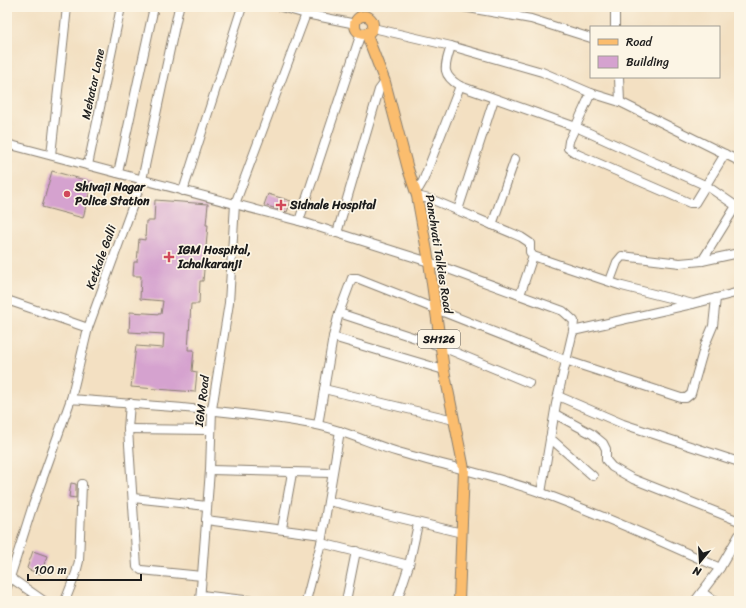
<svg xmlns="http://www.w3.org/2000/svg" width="746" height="608" font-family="Sriracha,sans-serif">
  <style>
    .building { fill: #d5a2cf }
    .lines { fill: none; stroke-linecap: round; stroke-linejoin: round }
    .minor-casing { stroke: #887e6f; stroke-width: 10 }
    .major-casing { stroke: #887e6f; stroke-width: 12 }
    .minor { stroke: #fff; stroke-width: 8 }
    .major { stroke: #fbbd6e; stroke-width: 10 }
    .poi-dot { fill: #d1495b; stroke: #fcf5e5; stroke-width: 1.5 }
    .labels { text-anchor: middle; stroke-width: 3.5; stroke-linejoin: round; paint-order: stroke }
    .shield { fill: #fcf5e5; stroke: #5f5d58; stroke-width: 1 }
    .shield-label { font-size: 11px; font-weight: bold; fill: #1c1c1c }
    .street-label { font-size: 12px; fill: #1c1c1c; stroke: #fcf5e5 }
    .poi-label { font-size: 12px; font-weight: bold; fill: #1c1c1c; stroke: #fcf5e5; text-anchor: start }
  </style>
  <rect width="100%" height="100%" fill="#fcf5e5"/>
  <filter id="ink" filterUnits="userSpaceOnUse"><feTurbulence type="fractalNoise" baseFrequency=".025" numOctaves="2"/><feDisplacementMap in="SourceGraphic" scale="8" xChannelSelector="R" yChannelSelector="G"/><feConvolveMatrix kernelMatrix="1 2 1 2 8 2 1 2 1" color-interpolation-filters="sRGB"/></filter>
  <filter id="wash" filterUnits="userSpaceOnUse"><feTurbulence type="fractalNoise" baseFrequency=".012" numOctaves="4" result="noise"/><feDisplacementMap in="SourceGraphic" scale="16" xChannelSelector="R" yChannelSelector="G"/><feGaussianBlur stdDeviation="0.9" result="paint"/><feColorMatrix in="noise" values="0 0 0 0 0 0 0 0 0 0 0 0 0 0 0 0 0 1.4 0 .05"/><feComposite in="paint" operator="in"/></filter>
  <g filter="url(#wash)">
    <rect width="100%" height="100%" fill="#f3e0c2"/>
    <g id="blocks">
      <!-- building -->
      <g class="building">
        <path d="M52 171 92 182 83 218 42 207Z"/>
        <path d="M268 194 291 201 287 212 264 205Z"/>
        <path d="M155 200 208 204 206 225H208L203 281H200L199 304H191L188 350H194L192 371 197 372 195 392 131 387 136 346 163 348 164 334 129 332 130 312 161 314 163 301 140 299 141 276H133L134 262H137L139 239 145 240 146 221H154Z"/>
        <path d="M71 483 76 484V498L69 497Z"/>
        <path d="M33 551 47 556 41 574 29 570 27 568Z"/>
      </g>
    </g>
  </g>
  <g filter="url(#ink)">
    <use href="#blocks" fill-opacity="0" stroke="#887e6f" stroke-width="1"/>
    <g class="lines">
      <!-- minor casing -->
      <g class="minor-casing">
        <g id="minor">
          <path d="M281 7 306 14 356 24"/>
          <path d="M463 7 531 19 591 38"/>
          <path d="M615 7V27"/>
          <path d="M514 15 518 7"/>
          <path d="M373 28 451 46 542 72 591 93 620 102 739 161"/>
          <path d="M451 46C445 66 440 74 460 86L576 127 707 186 736 206"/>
          <path d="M619 77 620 102"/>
          <path d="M591 93 569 141 568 148 577 154 690 203H695L725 154"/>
          <path d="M7 144 299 221 429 262 563 311 574 321 573 331 556 404 541 493"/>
          <path d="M51 155 67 7"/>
          <path d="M88 165 121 7"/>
          <path d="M118 173 154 7"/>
          <path d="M416 189 419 188 423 181 460 86"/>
          <path d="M183 191 242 7"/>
          <path d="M417 196 433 200 521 237 530 243V252L533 256 622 286 693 304 739 292"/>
          <path d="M458 210 494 99"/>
          <path d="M299 221 361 33"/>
          <path d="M492 225 515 159"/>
          <path d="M337 233 379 90 385 82"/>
          <path d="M702 261 736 206 739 208"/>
          <path d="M610 281 617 262 622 256 680 263 702 261 739 253"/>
          <path d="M520 295 533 256"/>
          <path d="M7 300 88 328"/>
          <path d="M339 313 440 346 529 383"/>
          <path d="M573 331 692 304"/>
          <path d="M333 337 444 370"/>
          <path d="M324 389 454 420"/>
          <path d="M558 396 623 424 739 462"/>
          <path d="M71 399 88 328 142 180 179 7"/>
          <path d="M130 403 128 429 137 567 141 570 202 576"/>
          <path d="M555 414 592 434 603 443 606 449V460L612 467 633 479 739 521"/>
          <path d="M318 425 333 337 339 313 352 278H357L565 360 681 398H686L691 394 705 345 713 326 716 298"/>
          <path d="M128 429 210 430"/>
          <path d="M550 438 593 476"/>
          <path d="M210 470 332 473"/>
          <path d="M133 498 207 506"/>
          <path d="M329 501 462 533"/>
          <path d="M206 520 322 535"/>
          <path d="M282 528 292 473"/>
          <path d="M321 543 409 565 397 601"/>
          <path d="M409 565 418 524"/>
          <path d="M11 578 44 601"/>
          <path d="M7 587 32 508 71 399C154 406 236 410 317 425 346 431 371 444 398 452 446 466 495 476 542 493 602 515 661 541 720 568"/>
          <path d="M702 592 714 601"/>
          <path d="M201 595 253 601"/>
          <path d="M65 601 76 573 79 561 82 484"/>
          <path d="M200 601 210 470 212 409 229 303 235 204 306 14"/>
          <path d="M306 601 321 543 340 431"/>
          <path d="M346 601 356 551"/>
          <path d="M695 601 720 568 739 535"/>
        </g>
      </g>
      <!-- major casing -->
      <g class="major-casing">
        <g id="major">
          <circle cx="364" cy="25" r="9"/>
          <path d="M366 33 385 82 408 169 417 196 429 262 444 370 464 469 459 601"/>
        </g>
      </g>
      <!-- minor -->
      <use href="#minor" class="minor"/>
      <!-- major -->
      <use href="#major" class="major"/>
    </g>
  </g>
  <!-- markers -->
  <g class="poi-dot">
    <circle cx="67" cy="194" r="4"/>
    <path d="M279 199h4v4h4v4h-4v4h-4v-4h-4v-4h4z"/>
    <path d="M167 251h4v4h4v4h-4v4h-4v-4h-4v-4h4z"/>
  </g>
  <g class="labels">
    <!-- shield labels -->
    <rect class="shield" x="418" y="330" width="42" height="18" rx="3"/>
    <g class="shield-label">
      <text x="439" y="343">SH126</text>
    </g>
    <!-- street labels -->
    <g class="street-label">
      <text transform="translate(93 84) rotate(-78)" y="4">Mehatar Lane</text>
      <text transform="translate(439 254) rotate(81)" y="4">Panchvati Talkies Road</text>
      <text transform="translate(101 257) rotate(-70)" y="4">Ketkale Galli</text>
      <text transform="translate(202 401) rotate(-83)" y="4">IGM Road</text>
    </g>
    <!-- poi labels -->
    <g class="poi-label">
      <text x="75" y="191">Shivaji Nagar<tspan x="75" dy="14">Police Station</tspan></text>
      <text x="290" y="209">Sidnale Hospital</text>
      <text x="178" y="254">IGM Hospital,<tspan x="178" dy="14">Ichalkaranji</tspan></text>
    </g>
  </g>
  <!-- margin -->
  <rect width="746" height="608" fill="none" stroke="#fcf5e5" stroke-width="24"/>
  <!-- legend -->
  <rect x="590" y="26" width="130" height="52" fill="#fcf5e5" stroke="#a29e95"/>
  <rect x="598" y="39" width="20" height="6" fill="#fbbd6e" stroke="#a29e95"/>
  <text x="626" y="46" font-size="12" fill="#1c1c1c">Road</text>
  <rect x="598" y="56" width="20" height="12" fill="#d5a2cf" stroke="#a29e95"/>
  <text x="626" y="66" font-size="12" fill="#1c1c1c">Building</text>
  <!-- north arrow -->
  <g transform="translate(700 562) rotate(198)" stroke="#fcf5e5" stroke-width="3" paint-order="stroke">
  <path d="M0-3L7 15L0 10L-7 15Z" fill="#1c1c1c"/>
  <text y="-6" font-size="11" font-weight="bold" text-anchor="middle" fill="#1c1c1c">N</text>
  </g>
  <!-- scale -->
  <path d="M28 574v6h113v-6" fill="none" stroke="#1c1c1c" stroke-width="2"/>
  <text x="34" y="574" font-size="12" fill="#1c1c1c" stroke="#fcf5e5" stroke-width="3" paint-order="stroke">100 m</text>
</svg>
